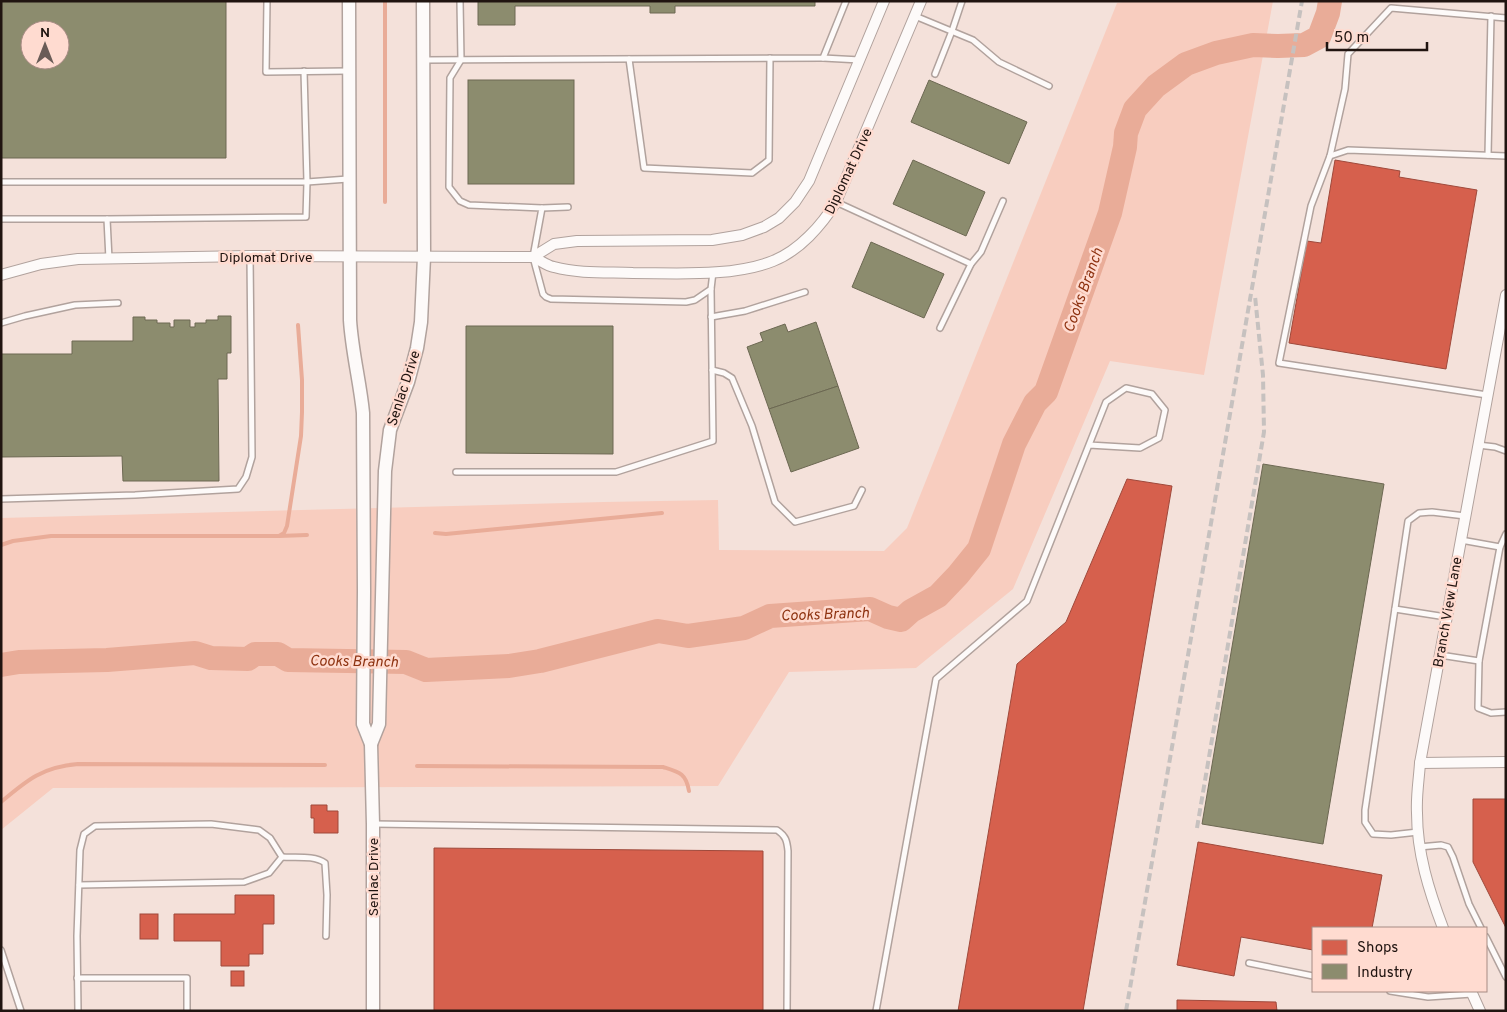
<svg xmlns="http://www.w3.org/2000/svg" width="1507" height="1012" font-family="Overpass,sans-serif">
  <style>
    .green { fill: #f8cdbf }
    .shops { fill: #d6604d; stroke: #9f493b }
    .industry { fill: #8c8c6e; stroke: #6c6852; fill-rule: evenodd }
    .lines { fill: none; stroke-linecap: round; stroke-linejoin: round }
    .stream { stroke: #e9ac98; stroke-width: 4 }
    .river { stroke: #e9ac98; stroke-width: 24 }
    .service-casing { stroke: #b1a29d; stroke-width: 8 }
    .minor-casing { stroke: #b1a29d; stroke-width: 12 }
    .tertiary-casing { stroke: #b1a29d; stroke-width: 15 }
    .service { stroke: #fdfaf9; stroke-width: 5 }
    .minor { stroke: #fdfaf9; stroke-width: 10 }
    .tertiary { stroke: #fdfaf9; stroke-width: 12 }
    .rail { stroke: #c6c1bf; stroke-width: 4; stroke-dasharray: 8 4; stroke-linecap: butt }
    .labels { text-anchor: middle; stroke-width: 5; stroke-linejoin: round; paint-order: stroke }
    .street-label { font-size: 14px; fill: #201410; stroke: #ffdbd0 }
    .water-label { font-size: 15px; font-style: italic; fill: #8e3210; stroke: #ffdbd0 }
  </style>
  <rect width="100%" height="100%" fill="#f4e1da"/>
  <!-- green -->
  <path class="green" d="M1128 1H1273L1204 375 1110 361 1013 589 916 668 789 672 718 786 53 788 1 830V518L604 502 718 500 719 550 884 551 907 528 1117 3Z"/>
  <!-- shops -->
  <g class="shops">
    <path d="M1335 160 1400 171 1399 177 1477 190 1446 369 1289 343 1307 241 1321 243Z"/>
    <path d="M1127 479 1172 486 1083 1011H958L1017 664 1066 622Z"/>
    <path d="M1473 799H1506V928L1473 862Z"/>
    <path d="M311 805H327V811H338V833H314V818H311Z"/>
    <path d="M1198 842 1382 875 1372 928H1313V950L1241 937 1234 976 1177 965Z"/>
    <path d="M434 848 763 851V1011H434Z"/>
    <path d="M235 895H274V924H263V954H249V966H221V941H174V914H235Z"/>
    <rect x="140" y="914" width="18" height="25"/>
    <rect x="231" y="971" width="13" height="15"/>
    <path d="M1177 1000 1276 1002 1277 1011H1177Z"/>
  </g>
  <!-- industry -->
  <g class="industry">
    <path d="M1 1H226V158H1ZM30 30H60V60H30Z"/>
    <path d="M478 1H815V6H675V13H650V6H515V25H478Z"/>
    <rect x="468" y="80" width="106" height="104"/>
    <path d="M929 80 1027 122 1009 164 911 122Z"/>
    <path d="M913 160 985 192 966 236 893 204Z"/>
    <path d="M871 242 944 274 924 318 852 287Z"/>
    <path d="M218 316H231V353H227V379H218L219 481H123L122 456 1 457V354H72V341H133V317H145V320H157V323H170V327H174V320H190V327H195V323H206V320H218Z"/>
    <path d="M816 322 838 386 769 409 747 347 763 341 760 333 785 324 788 332Z"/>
    <path d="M466 326H613V454L466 453Z"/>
    <path d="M838 386 859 448 791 472 769 409Z"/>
    <path d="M1263 464 1384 484 1323 844 1202 824Z"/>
  </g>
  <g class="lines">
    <!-- stream -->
    <g class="stream">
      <path d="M385 1V202"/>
      <path d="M435 533 446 534 662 513"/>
      <path d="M279 536 284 533 287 526 301 436 302 412V380L298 325"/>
      <path d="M1 545 13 541 51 536H279L307 535"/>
      <path d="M417 766 663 767C679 772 686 773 689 791"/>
      <path d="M1 802C27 780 42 767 78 764L325 765"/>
    </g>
    <!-- river -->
    <path class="river" d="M1 665 19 662 107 660 195 653 211 658 248 659 255 654H278L288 660 406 662 426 670 509 666 540 661 658 631 688 636 744 628 770 616 870 609 888 617 901 620 911 611 938 596 958 575 979 549 1014 444 1035 403 1046 392 1110 213 1125 147 1126 133 1135 109 1156 86 1186 64 1216 53 1253 45 1278 46 1304 45 1319 37 1328 13 1330 1"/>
    <!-- service casing -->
    <g class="service-casing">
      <g id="service">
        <path d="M267 1 266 72 348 71"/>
        <path d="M460 1 461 60 450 78 449 187 460 201 469 205 542 208 533 257 543 294 546 297 551 299 686 302 695 300 711 289 713 272"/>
        <path d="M915 16 973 40 999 62 1049 86"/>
        <path d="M823 58 860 60"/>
        <path d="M629 59 644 168 752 173 769 160 770 58"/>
        <path d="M425 60 823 58 846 1"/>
        <path d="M935 74 952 31 962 1"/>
        <path d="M1488 155 1491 16"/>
        <path d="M1330 156 1345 89 1348 54 1391 8 1506 18"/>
        <path d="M1 182H307L348 179"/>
        <path d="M836 202 971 264"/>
        <path d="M542 208 568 207"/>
        <path d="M1 219H107"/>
        <path d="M109 259 107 219 306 217 307 182 304 71"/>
        <path d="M711 317 745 311 805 292"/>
        <path d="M1 323 25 316 75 305 118 303"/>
        <path d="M940 328 971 264 981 252 1003 201"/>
        <path d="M712 370 724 373 732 378 752 426 775 502 795 522 854 506 862 490"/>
        <path d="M1487 395 1279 363 1311 206 1330 156 1348 150 1506 156"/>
        <path d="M1478 445 1495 447 1506 451"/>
        <path d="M456 472H616L713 441 711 289"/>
        <path d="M1 499 135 495 238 489 246 477 252 457 250 256"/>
        <path d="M1506 534 1500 547 1479 661 1478 708 1491 713 1506 712"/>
        <path d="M1461 540 1500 547"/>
        <path d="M1395 609 1446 617"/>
        <path d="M1440 655 1479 661"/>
        <path d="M374 824 777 830C786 836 787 841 788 851L787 1011"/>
        <path d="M1418 832 1391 835 1373 834 1365 822V810L1408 521 1419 513 1432 512 1465 516"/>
        <path d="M1419 847 1441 845 1448 847 1453 857 1469 904 1481 928"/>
        <path d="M282 857C296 858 314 855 325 863L327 895 326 936"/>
        <path d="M79 885 244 882 269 873 282 857"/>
        <path d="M1486 937 1506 977"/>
        <path d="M1 950 21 1011"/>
        <path d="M1249 963 1313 976"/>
        <path d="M77 978H187V1011"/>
        <path d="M1390 991 1428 997 1472 994"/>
        <path d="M78 1011 77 936 80 850 84 834 95 826 211 824 259 830 270 838 282 857"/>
        <path d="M876 1011 936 679 1027 601 1106 402 1126 388 1152 394 1165 410 1159 438 1140 448 1089 445"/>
      </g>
    </g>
    <!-- minor casing -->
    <g class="minor-casing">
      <g id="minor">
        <path d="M533 257 554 244 577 241 712 240 742 235 764 227 779 218 795 202 809 181 884 1"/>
        <path d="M1 275 41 264 78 259 250 256 533 257C540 260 547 266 554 267 580 274 607 272 633 273 677 273 733 277 773 261 799 251 822 225 836 202L921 1"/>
        <path d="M1420 763 1506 762"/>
        <path d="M1443 928C1429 891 1417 853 1417 813 1416 796 1419 779 1420 763L1506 295"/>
        <path d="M1471 991 1480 1011"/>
      </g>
    </g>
    <!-- tertiary casing -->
    <g class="tertiary-casing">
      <g id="tertiary">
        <path d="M349 1 350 320C352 352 360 382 363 413L364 591 363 724 371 744 373 824V1011"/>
        <path d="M371 744 379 724 385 471 390 430 408 382 417 348 421 322 424 257 423 1"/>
      </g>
    </g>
    <!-- service -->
    <use href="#service" class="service"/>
    <!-- minor -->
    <use href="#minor" class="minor"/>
    <!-- tertiary -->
    <use href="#tertiary" class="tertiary"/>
    <!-- rail -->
    <g class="rail">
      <path d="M1197 828 1264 432 1263 375 1255 296"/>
      <path d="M1126 1011 1302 1"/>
    </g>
  </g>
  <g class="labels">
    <!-- street labels -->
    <g class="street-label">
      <text transform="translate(848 171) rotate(-65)" y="5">Diplomat Drive</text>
      <text x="266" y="262">Diplomat Drive</text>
      <text transform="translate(403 388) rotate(-72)" y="5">Senlac Drive</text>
      <text transform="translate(1447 612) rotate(-80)" y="5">Branch View Lane</text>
      <text transform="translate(373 877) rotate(-90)" y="5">Senlac Drive</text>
    </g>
    <!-- water labels -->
    <g class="water-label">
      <text transform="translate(1083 290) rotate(-70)" y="5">Cooks Branch</text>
      <text transform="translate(825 614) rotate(-2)" y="5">Cooks Branch</text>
      <text transform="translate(354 661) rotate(1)" y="5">Cooks Branch</text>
    </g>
  </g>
  <!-- border -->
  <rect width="1507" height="1012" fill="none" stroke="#201410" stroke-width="5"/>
  <!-- legend -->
  <rect x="1312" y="927" width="175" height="65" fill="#ffdbd0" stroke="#a68b83"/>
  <rect x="1322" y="940" width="25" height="15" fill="#d6604d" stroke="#a68b83"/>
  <text x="1357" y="952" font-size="15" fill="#201410">Shops</text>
  <rect x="1322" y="964" width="25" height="15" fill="#8c8c6e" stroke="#a68b83"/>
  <text x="1357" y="977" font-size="15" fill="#201410">Industry</text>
  <!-- north arrow -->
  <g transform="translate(45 45)"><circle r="24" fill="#ffdbd0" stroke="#a68b83"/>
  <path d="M0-4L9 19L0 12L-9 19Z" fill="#6a5c57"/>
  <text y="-8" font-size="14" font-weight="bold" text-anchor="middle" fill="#201410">N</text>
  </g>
  <!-- scale -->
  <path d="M1327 42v8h100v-8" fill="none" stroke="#201410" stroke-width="2.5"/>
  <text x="1334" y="42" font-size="15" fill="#201410" stroke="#ffdbd0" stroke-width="4" paint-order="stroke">50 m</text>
</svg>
